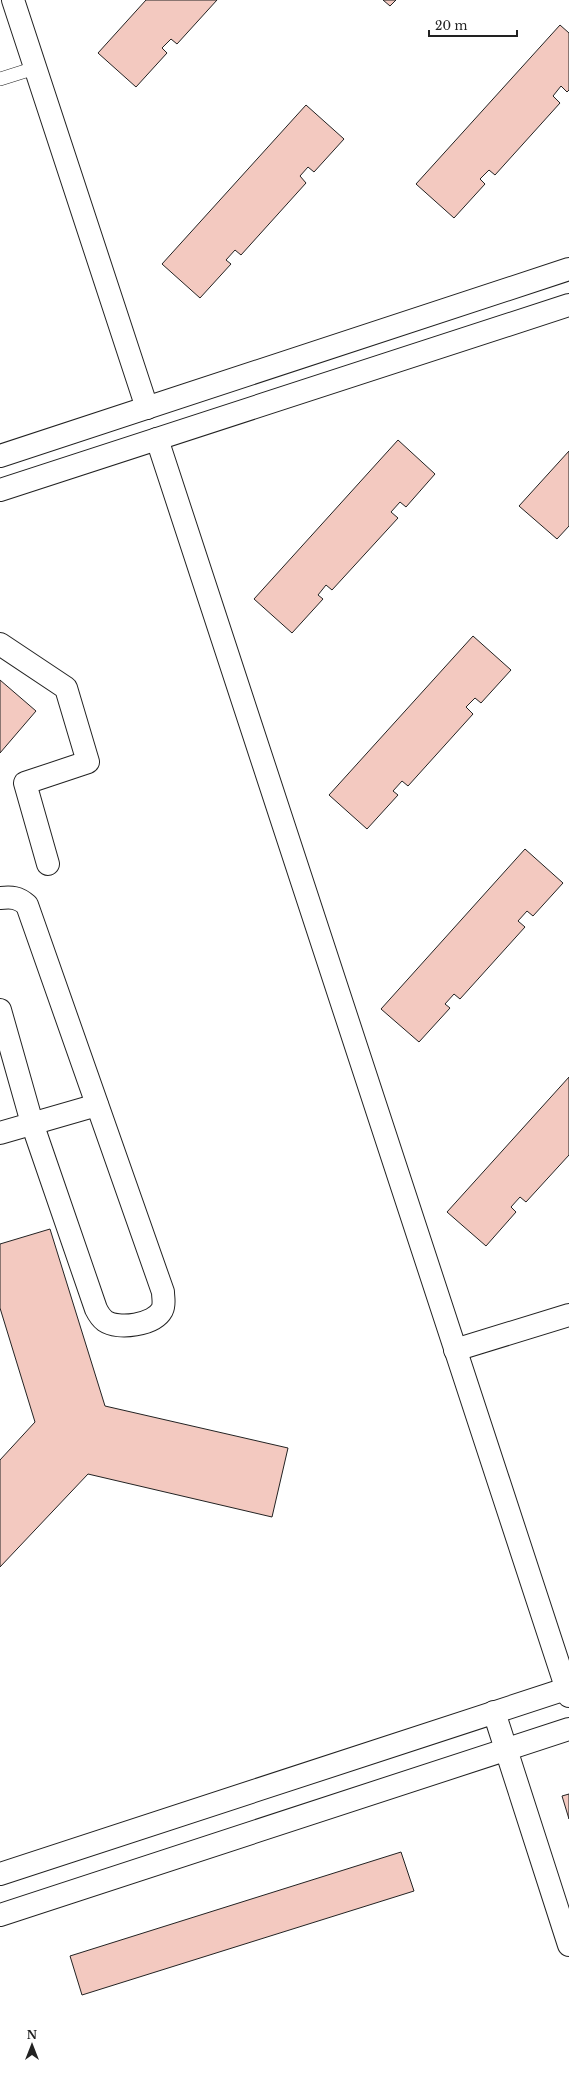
<svg xmlns="http://www.w3.org/2000/svg" width="569" height="2077" font-family="'Libre Baskerville',serif">
  <style>
    .building { fill: #f3c9c0; stroke: #222 }
    .lines { fill: none; stroke-linecap: round; stroke-linejoin: round }
    .lane-casing { stroke: #222; stroke-width: 14 }
    .street-casing { stroke: #222; stroke-width: 24 }
    .secondary-casing { stroke: #222; stroke-width: 24 }
    .lane { stroke: #fff; stroke-width: 13 }
    .street { stroke: #fff; stroke-width: 22 }
    .secondary { stroke: #fff; stroke-width: 22 }
  </style>
  <rect width="100%" height="100%" fill="#fff"/>
  <!-- building -->
  <g class="building">
    <path d="M146 0H217L177 44 171 39 162 48 167 53 136 87 98 53Z"/>
    <path d="M383 0H396L390 6Z"/>
    <path d="M560 25 569 33V90L567 92 561 86 553 96 560 103 495 175 489 170 480 179 485 184 454 218 416 184Z"/>
    <path d="M306 105 344 139 314 172 308 167 300 176 306 183 241 255 235 250 226 260 231 264 200 298 162 264Z"/>
    <path d="M398 440 435 474 406 507 400 502 391 512 398 518 332 590 326 585 318 595 323 599 292 633 254 599Z"/>
    <path d="M569 451V526L557 539 519 506Z"/>
    <path d="M473 636 511 670 481 703 475 698 466 707 473 714 408 786 402 781 393 791 398 795 367 829 329 795Z"/>
    <path d="M0 680 36 711 0 753Z"/>
    <path d="M525 849 563 883 533 916 527 911 518 921 525 927 460 999 454 994 445 1004 450 1008 419 1042 381 1009Z"/>
    <path d="M569 1077V1155L526 1202 520 1197 511 1207 516 1212 486 1246 447 1212Z"/>
    <path d="M50 1229 105 1406 288 1448 272 1517 88 1474 0 1567V1460L35 1422 0 1308V1244Z"/>
    <path d="M569 1794V1819L562 1796Z"/>
    <path d="M401 1852 414 1891 82 1995 70 1956Z"/>
  </g>
  <g class="lines">
    <!-- lane casing -->
    <g class="lane-casing">
      <path id="lane" d="M0 79 35 68"/>
    </g>
    <!-- street casing -->
    <g class="street-casing">
      <g id="street">
        <path d="M13 0 147 408"/>
        <path d="M157 439 569 1696"/>
        <path d="M0 644 66 688 88 762 25 783 48 864"/>
        <path d="M0 898C12 897 18 897 27 905L163 1292C163 1298 165 1304 162 1310 154 1325 118 1330 105 1321 101 1318 98 1313 96 1309L32 1123 0 1010"/>
        <path d="M0 1133 97 1105"/>
        <path d="M455 1350 569 1315"/>
        <path d="M494 1712 569 1945"/>
      </g>
    </g>
    <!-- secondary casing -->
    <g class="secondary-casing">
      <g id="secondary">
        <path d="M0 456 569 269"/>
        <path d="M0 490 569 305"/>
        <path d="M0 1874 569 1688"/>
        <path d="M0 1915 569 1729"/>
      </g>
    </g>
    <!-- lane -->
    <use href="#lane" class="lane"/>
    <!-- street -->
    <use href="#street" class="street"/>
    <!-- secondary -->
    <use href="#secondary" class="secondary"/>
  </g>
  <!-- north arrow -->
  <g transform="translate(32 2045)" stroke="#ffffff" stroke-width="3" paint-order="stroke">
  <path d="M0-3L7 15L0 10L-7 15Z" fill="#222222"/>
  <text y="-6" font-size="11" font-weight="bold" text-anchor="middle" fill="#222222">N</text>
  </g>
  <!-- scale -->
  <path d="M429 30v6h88v-6" fill="none" stroke="#222222" stroke-width="2"/>
  <text x="435" y="30" font-size="12" fill="#222222" stroke="#ffffff" stroke-width="3" paint-order="stroke">20 m</text>
</svg>
